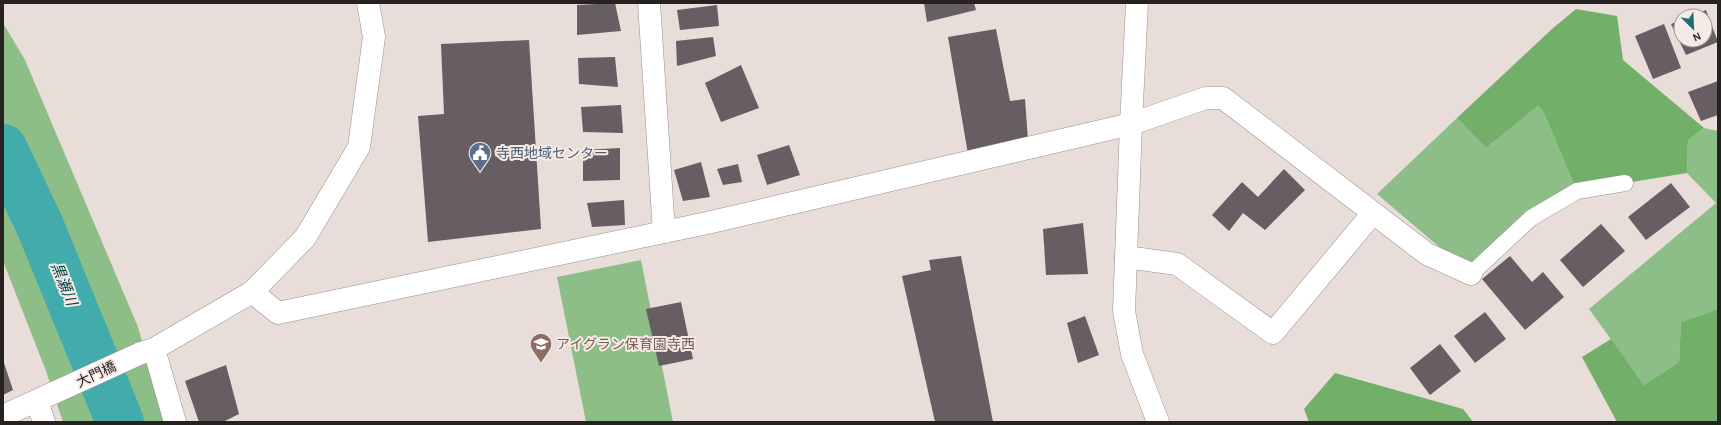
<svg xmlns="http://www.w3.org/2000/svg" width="1721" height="425" font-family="Karla,'Noto Sans JP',sans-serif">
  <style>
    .green { fill: #8ebe87 }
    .forest { fill: #72b06a }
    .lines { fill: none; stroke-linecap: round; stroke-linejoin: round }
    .river { stroke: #42acac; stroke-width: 48 }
    .building { fill: #675e63 }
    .lane-casing { stroke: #99908b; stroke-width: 17 }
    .street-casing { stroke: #99908b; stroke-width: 23 }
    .secondary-casing { stroke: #99908b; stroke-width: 23 }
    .lane { stroke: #fff; stroke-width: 16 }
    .street { stroke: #fff; stroke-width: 22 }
    .secondary { stroke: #fff; stroke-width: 22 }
    .labels { text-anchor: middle; stroke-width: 4; stroke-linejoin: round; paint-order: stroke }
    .service-label { font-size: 14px; fill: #4e5e75; stroke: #f5eae5; text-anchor: start }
    .education-label { font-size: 14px; fill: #785e54; stroke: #f5eae5; text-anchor: start }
    .street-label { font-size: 14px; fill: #262220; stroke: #f5eae5 }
    .water-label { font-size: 15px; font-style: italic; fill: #004445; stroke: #f5eae5 }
  </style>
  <rect width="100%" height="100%" fill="#e8ddd8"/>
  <!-- green -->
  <g class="green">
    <path d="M3 23 25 60 138 327 165 422H63L46 371 3 261Z"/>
    <path d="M1538 106 1543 111 1577 191 1471 274 1377 194 1457 118 1486 148Z"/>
    <path d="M1704 128 1718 131V309L1681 322 1679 362 1644 385 1589 309 1716 203 1687 173 1688 140Z"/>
    <path d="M641 260 673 422H586L557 277Z"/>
  </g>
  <!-- forest -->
  <g class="forest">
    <path d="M1576 9 1617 16 1623 60 1704 128 1688 140 1687 173 1577 191 1543 111 1538 106 1486 148 1457 118 1552 29Z"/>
    <path d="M1718 309V422H1617L1582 357 1611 339 1644 385 1679 362 1681 322Z"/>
    <path d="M1335 373 1463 409 1473 422H1309L1304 409Z"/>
  </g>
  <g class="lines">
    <!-- river -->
    <path class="river" d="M3 148 40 226 120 422"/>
  </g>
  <!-- building -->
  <g class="building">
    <path d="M615 3 621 31 577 35V5Z"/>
    <path d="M924 3H974L976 10 927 22Z"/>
    <path d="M717 5 719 26 680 30 677 10Z"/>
    <path d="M1706 10 1718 42 1686 55 1671 24 1681 20V40H1705V16H1691Z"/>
    <path d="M1664 24 1681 68 1653 79 1635 36Z"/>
    <path d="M996 29 1010 101 1025 99 1028 140 968 154 948 37Z"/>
    <path d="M713 37 716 56 677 66 676 41Z"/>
    <path d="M529 40 541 229 428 242 418 116 444 114 441 44Z"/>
    <path d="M615 57 618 87 579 84 578 58Z"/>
    <path d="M741 65 759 108 721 122 705 83Z"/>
    <path d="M1718 81V115L1701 121 1688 92Z"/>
    <path d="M621 105 623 133 583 132 581 107Z"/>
    <path d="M789 145 800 175 767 185 757 155Z"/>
    <path d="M620 148V180L583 181V150Z"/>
    <path d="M701 162 710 197 683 201 674 170Z"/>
    <path d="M738 164 742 182 723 185 717 169Z"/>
    <path d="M1284 169 1305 190 1265 230 1243 213 1229 231 1212 215 1242 182 1258 197Z"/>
    <path d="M1671 183 1690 207 1646 240 1628 217Z"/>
    <path d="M624 200 625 225 592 227 587 203Z"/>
    <path d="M1083 223 1088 274 1046 275 1043 229Z"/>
    <path d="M1601 224 1625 251 1583 287 1560 260Z"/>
    <path d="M961 256 993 422H935L902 276 931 270 929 260Z"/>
    <path d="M1510 256 1532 282 1543 272 1564 297 1525 330 1482 279Z"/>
    <path d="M681 302 693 359 659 366 646 309Z"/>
    <path d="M1485 312 1506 339 1475 363 1454 336Z"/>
    <path d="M1085 316 1099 355 1078 363 1067 323Z"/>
    <path d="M1440 344 1461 371 1430 395 1410 368Z"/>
    <path d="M3 360 13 390 3 395Z"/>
    <path d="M226 365 239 414 223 422H199L185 381Z"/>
  </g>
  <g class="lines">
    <!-- lane casing -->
    <g class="lane-casing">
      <path id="lane" d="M1471 274 1531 218 1577 191 1625 183"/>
    </g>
    <!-- street casing -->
    <g class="street-casing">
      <g id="street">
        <path d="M649 3 664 232"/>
        <path d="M1131 124 1137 3"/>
        <path d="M1126 257 1177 264 1273 333 1373 213"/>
        <path d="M252 292 278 313 707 223 1131 124 1206 98H1223L1427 254 1471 274"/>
        <path d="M154 349 175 422"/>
        <path d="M37 401 44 422"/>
        <path d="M3 416 141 353"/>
      </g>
    </g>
    <!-- secondary casing -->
    <g class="secondary-casing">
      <g id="secondary">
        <path d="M1131 124 1124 311 1132 354 1158 422"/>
        <path d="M141 353 154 349 252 292 305 238 359 147 374 37 368 3"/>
      </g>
    </g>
    <!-- lane -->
    <use href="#lane" class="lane"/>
    <!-- street -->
    <use href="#street" class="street"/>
    <!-- secondary -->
    <use href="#secondary" class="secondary"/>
  </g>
  <!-- icons -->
  <defs>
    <g id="civic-pin" transform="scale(1.15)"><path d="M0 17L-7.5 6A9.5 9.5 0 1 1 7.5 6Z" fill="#5c6f8a" stroke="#f5eae5"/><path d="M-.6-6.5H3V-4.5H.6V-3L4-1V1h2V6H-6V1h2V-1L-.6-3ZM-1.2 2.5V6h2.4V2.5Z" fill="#fff"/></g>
    <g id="school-pin" transform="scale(1.15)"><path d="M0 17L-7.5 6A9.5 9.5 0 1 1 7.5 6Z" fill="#8d6e63" stroke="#f5eae5"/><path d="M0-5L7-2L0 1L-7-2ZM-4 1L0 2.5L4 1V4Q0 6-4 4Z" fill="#fff"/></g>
  </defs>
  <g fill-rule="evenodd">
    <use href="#civic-pin" x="480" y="153"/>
    <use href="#school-pin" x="541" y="344"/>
  </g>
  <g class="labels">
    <!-- service labels -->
    <g class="service-label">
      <text x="496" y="158">寺西地域センター</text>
    </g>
    <!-- education labels -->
    <g class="education-label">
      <text x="556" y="349">アイグラン保育園寺西</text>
    </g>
    <!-- street labels -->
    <g class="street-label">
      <text transform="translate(96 374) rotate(-25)" y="5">大門橋</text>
    </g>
    <!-- water labels -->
    <g class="water-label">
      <text transform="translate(64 284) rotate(68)" y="5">黒瀬川</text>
    </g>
  </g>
  <!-- border -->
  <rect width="1721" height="425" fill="none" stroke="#262220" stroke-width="8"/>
  <!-- north arrow -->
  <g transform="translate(1693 28) rotate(156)"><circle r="19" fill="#f5eae5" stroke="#a29a96"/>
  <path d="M0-3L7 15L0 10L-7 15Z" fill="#206c6f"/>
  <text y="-6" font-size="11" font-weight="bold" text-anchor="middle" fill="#262220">N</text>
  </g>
</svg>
